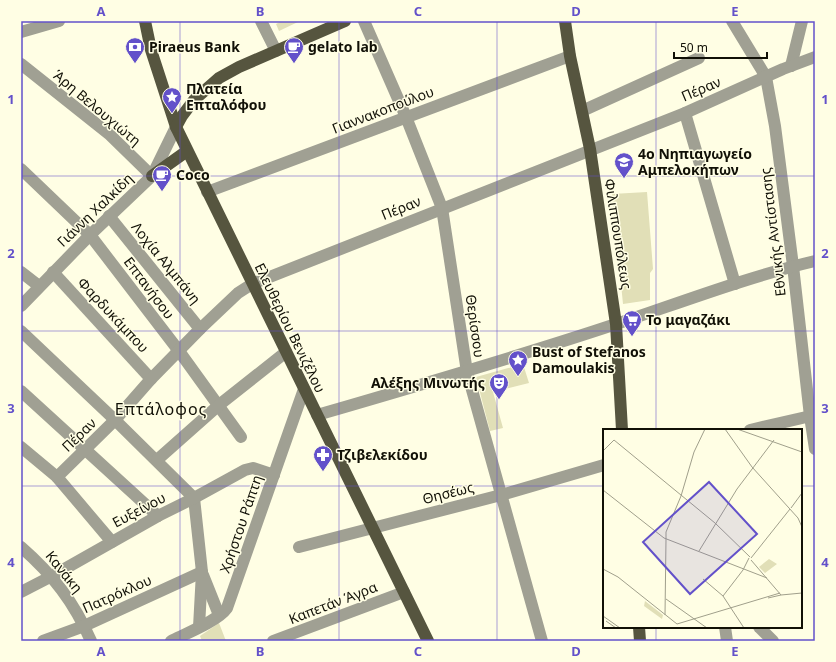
<svg xmlns="http://www.w3.org/2000/svg" width="836" height="662" font-family="'Noto Sans',sans-serif">
  <style>
    .green { fill: #e1dfb7 }
    .lines { fill: none; stroke-linecap: round; stroke-linejoin: round }
    .minor { stroke: #a0a093; stroke-width: 12 }
    .major { stroke: #56553f; stroke-width: 12 }
    .grid { fill: none; stroke: #6351ca; stroke-width: 1; stroke-opacity: 0.55 }
    .labels { text-anchor: middle; stroke-width: 3; stroke-linejoin: round; paint-order: stroke }
    .poi-label { font-size: 14px; font-weight: bold; fill: #111006; stroke: #fffee4; text-anchor: start }
    .street-label { font-size: 14px; fill: #111006; stroke: #fffee4 }
    .quarter-label { font-size: 16px; letter-spacing: 1px; fill: #111006; stroke: #fffee4 }
    .inset-road { fill: none; stroke: #a09f8b; stroke-width: 1 }
    .view { fill: #6351ca; fill-opacity: 0.15; stroke: #6351ca; stroke-width: 2 }
    .inset-edge { fill: none; stroke: #111006; stroke-width: 2 }
    .neatline { fill: none; stroke: #6351ca; stroke-width: 1.5 }
    .grid-label { font-size: 13px; text-anchor: middle; font-weight: bold; fill: #6351ca }
  </style>
  <rect width="100%" height="100%" fill="#fffee4"/>
  <!-- green -->
  <g class="green">
    <path d="M282 21H300L279 31 276 24Z"/>
    <path d="M647 192 653 269 650 273V300L623 304 612 194Z"/>
    <path d="M523 364 529 383 493 392 503 428 490 431 476 377Z"/>
    <path d="M219 623 226 641H202L200 636Z"/>
  </g>
  <g class="lines">
    <!-- minor -->
    <g class="minor">
      <path d="M261 21 276 51"/>
      <path d="M364 21 406 117 442 208 467 372 542 641"/>
      <path d="M732 21 766 77 775 126 793 266 810 416 815 449"/>
      <path d="M21 32 59 21"/>
      <path d="M21 64 109 134 152 176"/>
      <path d="M791 66 802 21"/>
      <path d="M582 111 699 58"/>
      <path d="M685 113 735 284"/>
      <path d="M21 169 90 235 179 351 241 437"/>
      <path d="M207 192 570 56"/>
      <path d="M109 216 200 329"/>
      <path d="M21 272 39 286"/>
      <path d="M53 272 151 379"/>
      <path d="M21 306 90 235 152 176 176 127"/>
      <path d="M21 331 115 420 194 498 202 572 199 627"/>
      <path d="M21 391 158 516"/>
      <path d="M317 415C417 386 517 357 616 324 682 302 747 277 815 261"/>
      <path d="M750 430 815 415"/>
      <path d="M21 447 57 477 112 542"/>
      <path d="M157 460 219 405 286 352"/>
      <path d="M57 477 115 420 151 379 200 329 238 293 252 284 685 113 783 69 815 57"/>
      <path d="M21 547C53 575 74 602 91 641"/>
      <path d="M299 547 501 495 604 465"/>
      <path d="M203 575 219 615"/>
      <path d="M21 592 52 576 158 516 194 498 245 470 253 468 274 475"/>
      <path d="M725 627 727 641"/>
      <path d="M759 627 773 641"/>
      <path d="M43 641 84 626 202 572"/>
      <path d="M171 641C185 634 218 621 227 608L304 389"/>
      <path d="M273 641 404 592"/>
    </g>
    <!-- major -->
    <g class="major">
      <path d="M145 21 151 50 176 127 428 641"/>
      <path d="M565 21 570 56 590 149 616 324 622 430"/>
      <path d="M176 127 182 116 194 100 219 78 239 67 345 21"/>
      <path d="M152 176 187 151"/>
      <path d="M639 627 640 641"/>
    </g>
  </g>
  <!-- grid -->
  <path class="grid" d="M180 21V641M339 21V641M497 21V641M656 21V430M21 176H815M21 331H815M21 486H604M801 486H815M656 627V641"/>
  <!-- icons -->
  <defs>
    <g id="bank-pin" transform="scale(1)"><path d="M0 17L-7.5 6A9.5 9.5 0 1 1 7.5 6Z" fill="#6351ca" stroke="#fffee4"/><path d="M-6-4H6V4H-6ZM0-2.3a2.3 2.3 0 1 0 0 4.6a2.3 2.3 0 1 0 0-4.6Z" fill="#fff"/></g>
    <g id="cafe-pin" transform="scale(1)"><path d="M0 17L-7.5 6A9.5 9.5 0 1 1 7.5 6Z" fill="#6351ca" stroke="#fffee4"/><path d="M-5.5-4.5H6V0H3Q3 3.5 0 3.5H-2.5Q-5.5 3.5-5.5 0ZM3-3.2v2h1.7v-2ZM-6 4.5H4V6H-6Z" fill="#fff"/></g>
    <g id="sight-pin" transform="scale(1)"><path d="M0 17L-7.5 6A9.5 9.5 0 1 1 7.5 6Z" fill="#6351ca" stroke="#fffee4"/><path d="M0-6L1.8-2.2L6-1.7L2.9 1.2L3.7 5.4L0 3.3L-3.7 5.4L-2.9 1.2L-6-1.7L-1.8-2.2Z" fill="#fff"/></g>
    <g id="school-pin" transform="scale(1)"><path d="M0 17L-7.5 6A9.5 9.5 0 1 1 7.5 6Z" fill="#6351ca" stroke="#fffee4"/><path d="M0-5L7-2L0 1L-7-2ZM-4 1L0 2.5L4 1V4Q0 6-4 4Z" fill="#fff"/></g>
    <g id="supermarket-pin" transform="scale(1)"><path d="M0 17L-7.5 6A9.5 9.5 0 1 1 7.5 6Z" fill="#6351ca" stroke="#fffee4"/><path d="M-6-5.5h2.5l.6 2H6L4.5 2H-2.5L-4.4-4H-6ZM-1.5 3.2a1.3 1.3 0 1 0 .1 0ZM3 3.2a1.3 1.3 0 1 0 .1 0Z" fill="#fff"/></g>
    <g id="theatre-pin" transform="scale(1)"><path d="M0 17L-7.5 6A9.5 9.5 0 1 1 7.5 6Z" fill="#6351ca" stroke="#fffee4"/><path d="M-5-5.5Q0-4 5-5.5V0Q5 5 0 6Q-5 5-5 0ZM-3.3-2.5H-1v1.5H-3.3ZM1-2.5H3.3v1.5H1ZM-2.8 1Q0 5.5 2.8 1Z" fill="#fff"/></g>
    <g id="pharmacy-pin" transform="scale(1)"><path d="M0 17L-7.5 6A9.5 9.5 0 1 1 7.5 6Z" fill="#6351ca" stroke="#fffee4"/><path d="M-2-6h4v4h4v4h-4v4h-4v-4h-4v-4h4Z" fill="#fff"/></g>
  </defs>
  <g fill-rule="evenodd">
    <use href="#bank-pin" x="135" y="47"/>
    <use href="#cafe-pin" x="294" y="47"/>
    <use href="#sight-pin" x="172" y="97"/>
    <use href="#school-pin" x="624" y="162"/>
    <use href="#cafe-pin" x="162" y="175"/>
    <use href="#supermarket-pin" x="632" y="320"/>
    <use href="#sight-pin" x="518" y="360"/>
    <use href="#theatre-pin" x="499" y="383"/>
    <use href="#pharmacy-pin" x="323" y="455"/>
  </g>
  <g class="labels">
    <!-- poi labels -->
    <g class="poi-label">
      <text x="149" y="52">Piraeus Bank</text>
      <text x="308" y="52">gelato lab</text>
      <text x="186" y="94">Πλατεία<tspan x="186" dy="16">Επταλόφου</tspan></text>
      <text x="638" y="159">4ο Νηπιαγωγείο<tspan x="638" dy="16">Αμπελοκήπων</tspan></text>
      <text x="176" y="180">Coco</text>
      <text x="646" y="325">Το μαγαζάκι</text>
      <text x="532" y="357">Bust of Stefanos<tspan x="532" dy="16">Damoulakis</tspan></text>
      <text x="485" y="388" text-anchor="end">Αλέξης Μινωτής</text>
      <text x="337" y="460">Τζιβελεκίδου</text>
    </g>
    <!-- street labels -->
    <g class="street-label">
      <text transform="translate(701 89) rotate(-23)" y="5">Πέραν</text>
      <text transform="translate(97 108) rotate(40)" y="5">Άρη Βελουχιώτη</text>
      <text transform="translate(383 110) rotate(-21)" y="5">Γιαννακοπούλου</text>
      <text transform="translate(401 208) rotate(-22)" y="5">Πέραν</text>
      <text transform="translate(95 210) rotate(-44)" y="5">Γιάννη Χαλκίδη</text>
      <text transform="translate(773 232) rotate(-97)" y="5">Εθνικής Αντίστασης</text>
      <text transform="translate(618 234) rotate(81)" y="5">Φιλιππουπόλεως</text>
      <text transform="translate(166 263) rotate(51)" y="5">Λοχία Αλμπάνη</text>
      <text transform="translate(149 288) rotate(53)" y="5">Επτανήσου</text>
      <text transform="translate(113 315) rotate(47)" y="5">Φαρδυκάμπου</text>
      <text transform="translate(475 326) rotate(82)" y="5">Θερίσσου</text>
      <text transform="translate(290 328) rotate(64)" y="5">Ελευθερίου Βενιζέλου</text>
      <text transform="translate(79 435) rotate(-44)" y="5">Πέραν</text>
      <text transform="translate(448 493) rotate(-14)" y="5">Θησέως</text>
      <text transform="translate(139 510) rotate(-28)" y="5">Ευξείνου</text>
      <text transform="translate(241 524) rotate(-71)" y="5">Χρήστου Ράπτη</text>
      <text transform="translate(64 572) rotate(51)" y="5">Κανάκη</text>
      <text transform="translate(117 594) rotate(-24)" y="5">Πατρόκλου</text>
      <text transform="translate(333 603) rotate(-21)" y="5">Καπετάν Άγρα</text>
    </g>
    <!-- quarter labels -->
    <g class="quarter-label">
      <text x="161" y="415">Επτάλοφος</text>
    </g>
  </g>
  <!-- overview -->
  <g transform="translate(603 429)">
    <rect width="199" height="199" fill="#fffee4"/>
    <path d="M166 130 174 135 162 144 156 138ZM42 172 60 186 59 190 41 177Z" fill="#e1dfb7"/>
    <path class="inset-road" d="M122 0 149 38 195 89 199 98M134 0 199 23M0 22 11 11 112 94 147 128M0 61 61 109 164 149M188 79 199 64M63 110V103L78 67 91 23 102 0M96 122 134 60 171 11M148 129 187 80M148 131 178 166 199 164M0 140 15 148 74 195 177 164M140 141 146 129M100 150 120 167 141 199M120 167 140 141M165 169 178 166M63 170 104 199M62 186 63 110M0 187 17 199M3 192 13 199"/>
    <path class="view" d="M106 53 154 105 87 165 40 113Z"/>
    <rect width="199" height="199" class="inset-edge"/>
  </g>
  <!-- border -->
  <rect width="836" height="662" fill="none" stroke="#fffee4" stroke-width="44"/>
  <!-- scale -->
  <path d="M674 52v6h93v-6" fill="none" stroke="#111006" stroke-width="2"/>
  <text x="680" y="52" font-size="12" fill="#111006" stroke="#fffee4" stroke-width="3" paint-order="stroke">50 m</text>
  <rect x="22" y="22" width="792" height="618" class="neatline"/>
  <g class="grid-label">
    <text x="101" y="16">A</text>
    <text x="260" y="16">B</text>
    <text x="418" y="16">C</text>
    <text x="576" y="16">D</text>
    <text x="735" y="16">E</text>
    <text x="11" y="104">1</text>
    <text x="825" y="104">1</text>
    <text x="11" y="258">2</text>
    <text x="825" y="258">2</text>
    <text x="11" y="413">3</text>
    <text x="825" y="413">3</text>
    <text x="11" y="567">4</text>
    <text x="825" y="567">4</text>
    <text x="101" y="656">A</text>
    <text x="260" y="656">B</text>
    <text x="418" y="656">C</text>
    <text x="576" y="656">D</text>
    <text x="735" y="656">E</text>
  </g>
</svg>
